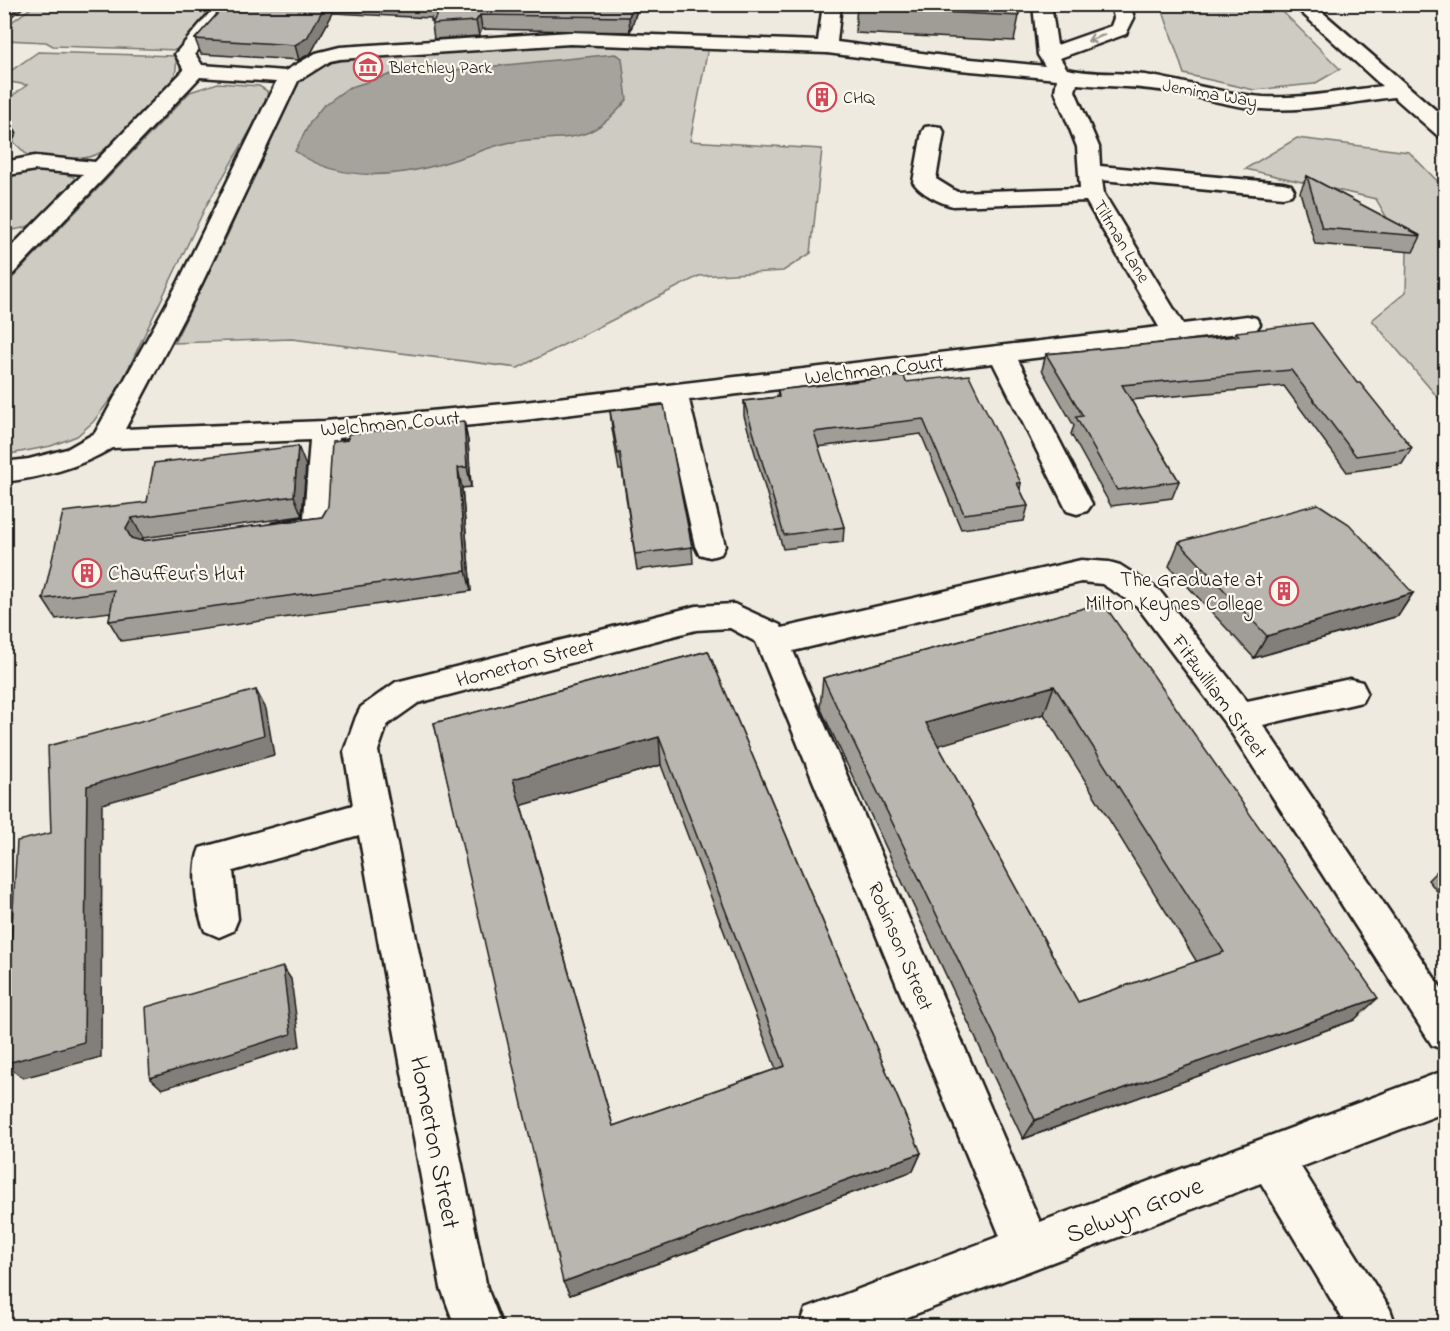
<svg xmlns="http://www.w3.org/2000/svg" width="1450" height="1331" font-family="'Indie Flower',sans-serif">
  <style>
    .green { fill: #ceccc2; stroke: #75746f; stroke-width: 1.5 }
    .water { fill: #a6a39d; stroke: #6f6d69; stroke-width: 1.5 }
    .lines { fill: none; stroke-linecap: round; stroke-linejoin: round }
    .minor-casing { stroke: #1c1c1c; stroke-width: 5 }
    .minor { fill: #fbf7ec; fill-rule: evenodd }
    .wall { fill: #9f9d96; stroke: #1c1c1c; stroke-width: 1.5; fill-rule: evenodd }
    .shaded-wall { fill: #827f7a; stroke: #1c1c1c; stroke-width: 1.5 }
    .building { fill: #b9b6af; stroke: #1c1c1c; stroke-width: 1.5; fill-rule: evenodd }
    .oneway { stroke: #97948e }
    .labels { text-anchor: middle; stroke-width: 4.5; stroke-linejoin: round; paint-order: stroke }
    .far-poi-label { font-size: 18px; fill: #1c1c1c; stroke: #fbf7ec; text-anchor: start }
    .far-street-label { font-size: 18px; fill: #1c1c1c; stroke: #fbf7ec }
    .street-label { font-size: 21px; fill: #1c1c1c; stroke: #fbf7ec }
    .poi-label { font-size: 21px; fill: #1c1c1c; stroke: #fbf7ec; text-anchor: start }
    .near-street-label { font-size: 26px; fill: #1c1c1c; stroke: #fbf7ec }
  </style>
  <rect width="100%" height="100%" fill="#eeeadf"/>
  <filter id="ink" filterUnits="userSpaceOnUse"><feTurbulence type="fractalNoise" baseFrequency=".0167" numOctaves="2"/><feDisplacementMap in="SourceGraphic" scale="12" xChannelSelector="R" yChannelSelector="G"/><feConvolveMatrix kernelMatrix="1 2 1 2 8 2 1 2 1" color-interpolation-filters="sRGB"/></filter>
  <g filter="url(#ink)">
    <!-- green -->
    <g class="green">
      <path d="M35 5H217L180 50 53 46 46 42 5 40 9 24Z"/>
      <path d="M1161 5H1276L1340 69 1314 84 1254 90 1184 74Z"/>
      <path d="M572 41 708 48 690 141 822 149 811 253 783 271 699 276 518 368 292 339 174 343 228 234 298 78 335 59Z"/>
      <path d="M38 52 176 56C176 62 177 68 175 74 168 91 113 148 95 155 75 163 48 156 27 155L5 133 4 102 27 85 5 81V75Z"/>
      <path d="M218 83 259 86 267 91 268 100 206 206 119 388 93 422 77 436 51 446 5 455 4 287 190 92Z"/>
      <path d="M1297 138 1409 152 1445 189V406L1372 320 1406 292 1407 253 1376 199 1245 169Z"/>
      <path d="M34 169 51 170 74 177 76 183C55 205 38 232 5 230L4 176Z"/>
    </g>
    <!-- water -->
    <path class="water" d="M615 54 622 58 627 100C584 152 563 132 507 143 492 146 477 153 463 157 409 176 344 186 295 151L311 121 323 106 348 88 395 73 456 70Z"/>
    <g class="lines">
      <!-- minor casing -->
      <g class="minor-casing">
        <g id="minor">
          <path d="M217 4H237L195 54 202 65 285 71 316 53 340 47 570 32 818 41 823 4H841L837 42 960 58 1045 66 1038 55 1033 4H1051L1057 45 1111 26 1114 18 1111 4H1130L1134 18 1126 34 1060 58 1067 69C1092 75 1119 72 1145 75 1184 81 1223 94 1263 97 1302 99 1343 91 1382 86L1292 4H1313L1446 119V137L1438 136 1394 97C1351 102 1306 112 1262 109 1231 107 1203 97 1172 92 1141 86 1109 87 1077 84L1075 91 1099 147 1100 166 1283 183 1291 185 1294 190 1291 195 1283 197 1102 180 1104 194 1183 324 1247 316 1256 318 1260 324 1256 330 1247 332 1018 360 1092 504 1087 511 1077 514 1067 511 993 363 689 400 725 546 721 554 710 557 699 554 695 546 663 403 524 420 338 438 333 527 329 535 283 543 272 540 268 532 272 524 304 518 310 440 112 448C78 468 43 477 4 482V462L29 459 67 449 95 433 178 283 276 82 200 77 13 274 4 276V254L83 174 35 170 4 176V162L35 156 95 162 184 70 175 54ZM570 44 827 53 960 70 1057 79 1055 91 1077 147 1080 188 957 192 936 179 944 132 941 127 933 126 925 127 922 132 913 182C920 193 940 203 953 206L1086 201 1159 327 524 402 325 421 125 429 202 283 298 81 330 61 340 59Z"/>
          <path d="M4 127 12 128 15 133 12 139 4 140Z"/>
          <path d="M1081 560 1109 562 1120 565 1159 590 1247 701 1350 679 1362 682 1367 692 1362 702 1263 725 1446 995V1051L1432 1045 1227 726 1137 606 1102 584 1081 582 793 651 1040 1222 1446 1070V1112L1301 1167 1390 1309 1396 1326H1347L1261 1183 884 1326H800L806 1309 1000 1236 756 642 730 628 696 630 418 703 387 725 378 751 487 1288 502 1326H455L441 1288 359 835 233 871 238 919 233 931 219 937 205 931C196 911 191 868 200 848L353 805 344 751 356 717 361 707 396 682 408 679 696 606 734 604 780 625 782 628Z"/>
        </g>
      </g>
      <!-- minor -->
      <use href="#minor" class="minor"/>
    </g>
    <!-- wall -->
    <g class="wall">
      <path d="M226 4H639L630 32 482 29 479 36 434 39 432 24 433 21H431V18L333 13 311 53 299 60 201 54 195 39Z"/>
      <path d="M1018 4 1019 16 1014 41 855 33 857 5H843Z"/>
      <path d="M1307 176 1421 236 1413 252 1315 244 1300 192Z"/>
      <path d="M1236 332 1357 383 1412 448 1402 464 1347 472 1284 386 1131 400 1179 481 1172 498 1111 506 1071 434 1074 426 1042 370 1046 354 1234 336Z"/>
      <path d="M906 382 1021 483 1020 489 1028 506 1024 521 961 529 921 434 818 447 844 527 843 542 783 549 744 416V401L777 397 778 390Z"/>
      <path d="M610 411 692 547 693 563 637 570 622 470H619L612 428Z"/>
      <path d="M464 421 468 441 471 487 462 488 471 591 121 641 109 621 110 612 56 619 43 599 147 502 306 466 302 516 143 538 141 541 322 517 328 507 348 440Z"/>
      <path d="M1179 542 1413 593 1398 616 1254 658 1169 566Z"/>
      <path d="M1103 603 1354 1020 1023 1139 820 707 823 678ZM1044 714 1197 962 1078 1002 938 745Z"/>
      <path d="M708 651 921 1153 913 1171 570 1295 434 723ZM661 765 776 1069 613 1126 521 805Z"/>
      <path d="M1446 862V902L1428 880Z"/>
    </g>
    <!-- shaded-wall -->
    <g class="shaded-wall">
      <path d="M4 4H28L4 22Z"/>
      <path d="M326 4H331L333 13 311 53 299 60 295 45Z"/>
      <path d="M633 4H639L630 32 629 17Z"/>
      <path d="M480 15 482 29 479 36 476 21Z"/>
      <path d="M464 421 468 441 471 487 467 467Z"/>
      <path d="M298 446 306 466 302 516 294 496Z"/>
      <path d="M458 468 462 488 471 591 466 571Z"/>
      <path d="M132 518 143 538 137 549 126 529Z"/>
      <path d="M1413 593 1398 616 1254 658 1267 636Z"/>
      <path d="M1054 686 1044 714 920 751 926 723Z"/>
      <path d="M256 690 266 709 274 755 102 804 101 1057 23 1078 4 1064 87 786Z"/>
      <path d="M659 737 661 765 520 806 513 779Z"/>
      <path d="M283 967 291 979 300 1046 162 1089 150 1078Z"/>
      <path d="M1378 998 1354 1020 1023 1139 1035 1120Z"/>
      <path d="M921 1153 913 1171 570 1295 563 1282Z"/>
    </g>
    <!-- building -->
    <g class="building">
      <path d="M226 4H326L307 38 295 45 195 39Z"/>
      <path d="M430 4H633L629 17 480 15 476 21 432 24 441 7 429 6Z"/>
      <path d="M857 4H1018L1019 16 857 8Z"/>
      <path d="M1307 176 1421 236 1322 228Z"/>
      <path d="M1312 323 1357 383H1360L1412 448 1356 456 1291 370 1122 385 1179 481 1117 490 1076 417 1083 416 1046 354 1239 336 1236 332Z"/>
      <path d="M969 375 1021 483H1017L1028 506 964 514 923 419 814 432 844 527 784 535 744 401 779 397 778 390 904 376 906 382Z"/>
      <path d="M664 405 692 547 635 554 620 453 618 454 610 411Z"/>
      <path d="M464 421 467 467 458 468 466 571 109 621 114 590 43 599 63 512 147 502 154 463 298 446 294 496 132 518 126 529 131 538 142 541 322 517 328 507 332 442 348 440V434Z"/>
      <path d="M1318 504 1349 524 1413 593 1267 636 1179 542Z"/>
      <path d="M1103 603 1378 998 1035 1120 823 678ZM1054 686 1224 952 1078 1002 926 723Z"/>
      <path d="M708 651 921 1153 563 1282 434 723ZM659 737 785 1066 613 1126 513 779Z"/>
      <path d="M256 690 264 735 87 786 84 1042 4 1064 17 841 51 833 48 746Z"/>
      <path d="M283 967 291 1034 150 1078 146 1007Z"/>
    </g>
    <!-- one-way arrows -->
    <defs><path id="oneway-shaft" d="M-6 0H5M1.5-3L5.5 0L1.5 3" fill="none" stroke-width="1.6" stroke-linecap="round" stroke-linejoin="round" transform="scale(1.5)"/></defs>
    <use class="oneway" href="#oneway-shaft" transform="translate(1096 38) rotate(160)"/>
  </g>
  <!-- icons -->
  <defs>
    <g id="museum-ring" transform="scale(1.5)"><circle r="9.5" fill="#fbf7ec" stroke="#d1495b" stroke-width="1.5"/><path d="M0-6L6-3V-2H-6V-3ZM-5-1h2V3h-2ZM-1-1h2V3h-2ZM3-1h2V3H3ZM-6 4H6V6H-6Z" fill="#d1495b"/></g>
    <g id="building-ring" transform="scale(1.5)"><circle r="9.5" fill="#fbf7ec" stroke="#d1495b" stroke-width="1.5"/><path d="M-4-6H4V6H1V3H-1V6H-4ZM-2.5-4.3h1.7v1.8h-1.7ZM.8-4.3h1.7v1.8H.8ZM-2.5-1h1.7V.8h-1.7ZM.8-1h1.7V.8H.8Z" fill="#d1495b"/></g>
  </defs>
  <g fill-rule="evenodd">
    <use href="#museum-ring" x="368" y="67"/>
    <use href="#building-ring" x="822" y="97"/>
    <use href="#building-ring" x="87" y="573"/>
    <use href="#building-ring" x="1284" y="591"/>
  </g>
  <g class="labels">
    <!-- far-poi labels -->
    <g class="far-poi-label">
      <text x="389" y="73">Bletchley Park</text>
      <text x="843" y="103">CHQ</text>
    </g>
    <!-- far-street labels -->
    <g class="far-street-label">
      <text transform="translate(1210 93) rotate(10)" y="6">Jemima Way</text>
      <text transform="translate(1122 241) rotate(59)" y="6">Tiltman Lane</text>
    </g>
    <!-- street labels -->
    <g class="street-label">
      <text transform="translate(874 369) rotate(-7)" y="7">Welchman Court</text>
      <text transform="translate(390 423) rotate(-5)" y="7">Welchman Court</text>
      <text transform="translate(525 662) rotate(-15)" y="7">Homerton Street</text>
      <text transform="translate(1220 696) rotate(54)" y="7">Fitzwilliam Street</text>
      <text transform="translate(901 946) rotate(67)" y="7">Robinson Street</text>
    </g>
    <!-- poi labels -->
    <g class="poi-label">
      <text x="108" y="580">Chauffeur's Hut</text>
      <text x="1263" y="586" text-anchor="end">The Graduate at<tspan x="1263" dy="24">Milton Keynes College</tspan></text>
    </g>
    <!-- near-street labels -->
    <g class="near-street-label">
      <text transform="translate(436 1142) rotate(79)" y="9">Homerton Street</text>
      <text transform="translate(1134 1209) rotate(-21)" y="9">Selwyn Grove</text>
    </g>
  </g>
  <!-- margin -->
  <rect width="1450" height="1331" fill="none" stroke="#fbf7ec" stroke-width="24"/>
  <rect x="12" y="12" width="1426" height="1307" fill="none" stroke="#1c1c1c" stroke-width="2" filter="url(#ink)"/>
</svg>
